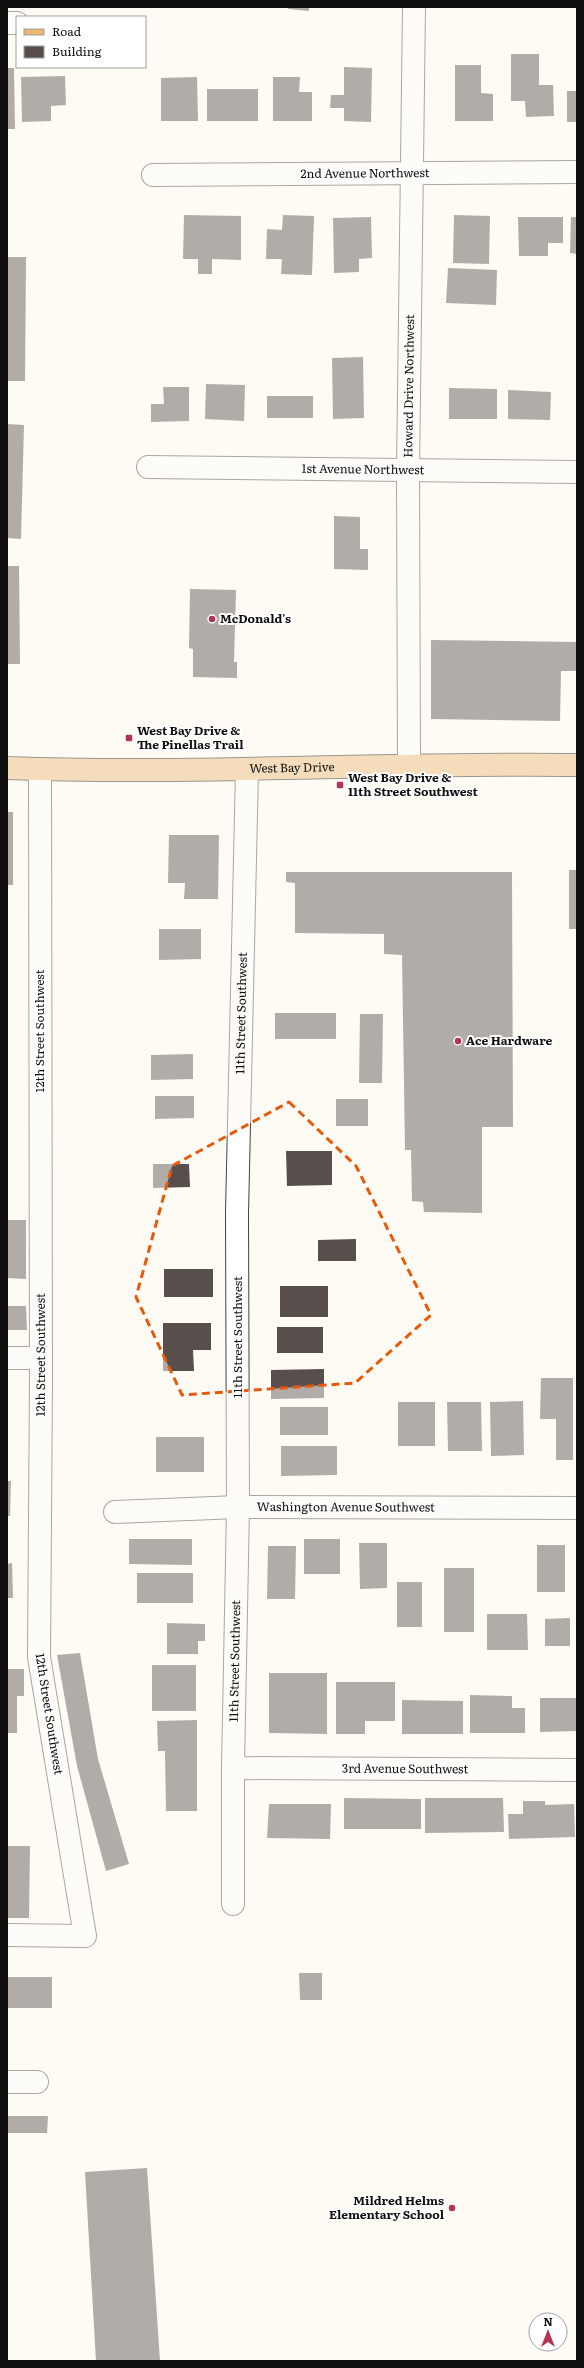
<svg xmlns="http://www.w3.org/2000/svg" width="584" height="2368" font-family="Literata,serif">
  <style>
    .building { fill: #584f4d }
    .lines { fill: none; stroke-linecap: round; stroke-linejoin: round }
    .minor-casing { stroke: #434343; stroke-width: 24 }
    .major-casing { stroke: #212121; stroke-width: 24 }
    .minor { stroke: #fff; stroke-width: 22 }
    .major { stroke: #ecb876; stroke-width: 22 }
    .marked { fill: none; stroke: #e8590c; stroke-width: 3; stroke-dasharray: 8 5; stroke-linejoin: round }
    .poi-dot { fill: #b43453; stroke: #fff; stroke-width: 1.5 }
    .labels { text-anchor: middle; stroke-width: 4; stroke-linejoin: round; paint-order: stroke }
    .street-label { font-size: 12px; fill: #101010; stroke: #fff }
    .poi-label { font-size: 12px; font-weight: bold; fill: #101010; stroke: #fff; text-anchor: start }
  </style>
  <rect width="100%" height="100%" fill="#fefaf4"/>
  <!-- building -->
  <g class="building">
    <path d="M289 7H309V11L288 9Z"/>
    <path d="M511 54H539V85H553L554 116 526 117 525 101H511Z"/>
    <path d="M455 65H481V93L493 94V121H455Z"/>
    <path d="M344 67 372 68 371 122 344 121V108H330L331 95H344Z"/>
    <path d="M7 68H14L15 129H7Z"/>
    <path d="M65 76 66 105 51 106V121L22 122 21 77Z"/>
    <path d="M197 77 198 121H161V78Z"/>
    <path d="M273 77H300L299 92H312V121H273Z"/>
    <rect x="207" y="89" width="51" height="32"/>
    <rect x="567" y="91" width="10" height="31"/>
    <path d="M184 215 241 216V260L212 259V274H198V259H183Z"/>
    <path d="M283 215 314 216 312 275 281 274 282 259H266L267 229 282 230Z"/>
    <path d="M454 215 490 216 489 264 453 263Z"/>
    <path d="M371 217 372 258 359 259V272L334 273 333 218Z"/>
    <path d="M518 217H563V243H548V256H519Z"/>
    <path d="M571 217H577V254L570 253Z"/>
    <path d="M7 257H26L25 381H7Z"/>
    <path d="M448 268 497 270 496 305 446 303Z"/>
    <path d="M363 357 364 418 333 419 332 358Z"/>
    <path d="M206 384 245 385 244 421 205 419Z"/>
    <path d="M163 387H189V421L151 422V404H164Z"/>
    <path d="M449 388 497 389V419H449Z"/>
    <path d="M508 390 551 392 550 420 508 419Z"/>
    <rect x="267" y="396" width="46" height="22"/>
    <path d="M7 424 24 425 21 539 7 538Z"/>
    <path d="M334 516 360 517V549H368V570L334 569Z"/>
    <path d="M7 566H19L20 664H7Z"/>
    <path d="M190 589 236 590 234 662H237V678L193 677V649L189 648Z"/>
    <path d="M431 640 577 642V671H561L560 721 431 719Z"/>
    <rect x="7" y="812" width="6" height="73"/>
    <path d="M169 835H219L218 899H184L185 883H168Z"/>
    <rect x="569" y="870" width="8" height="59"/>
    <path d="M286 872H512L513 1127H482V1213L424 1212 423 1202 412 1201 411 1150H405L402 955 384 954V934L295 933V883L286 882Z"/>
    <path d="M159 929H201V959L159 960Z"/>
    <rect x="275" y="1013" width="61" height="26"/>
    <path d="M360 1014H383L382 1083H359Z"/>
    <path d="M193 1054V1079L151 1080V1055Z"/>
    <path d="M155 1096H194V1118L155 1119Z"/>
    <rect x="336" y="1099" width="32" height="27"/>
    <path d="M286 1151H332V1185L287 1186Z"/>
    <path d="M153 1164H189L190 1187 153 1188Z"/>
    <path d="M7 1220H26V1279L7 1278Z"/>
    <path d="M356 1239V1261H318V1240Z"/>
    <rect x="164" y="1269" width="49" height="28"/>
    <rect x="280" y="1286" width="48" height="31"/>
    <path d="M7 1306H26L27 1330H7Z"/>
    <path d="M163 1323H211V1350H193L194 1371H163Z"/>
    <rect x="277" y="1327" width="46" height="26"/>
    <path d="M324 1369V1398L271 1399V1370Z"/>
    <path d="M541 1378H573V1460H556V1419H540Z"/>
    <path d="M523 1401 524 1455 491 1456 490 1402Z"/>
    <rect x="398" y="1402" width="37" height="44"/>
    <path d="M447 1402H481L482 1451H448Z"/>
    <rect x="280" y="1407" width="48" height="28"/>
    <rect x="156" y="1437" width="48" height="35"/>
    <path d="M281 1446H337V1475L281 1476Z"/>
    <path d="M7 1481H11L10 1516H7Z"/>
    <path d="M129 1539H192V1565L129 1564Z"/>
    <rect x="304" y="1539" width="36" height="35"/>
    <path d="M359 1543H387V1588L360 1589Z"/>
    <rect x="537" y="1545" width="28" height="47"/>
    <path d="M268 1546H296L295 1599H267Z"/>
    <path d="M12 1563 13 1598H7V1564Z"/>
    <rect x="444" y="1568" width="30" height="64"/>
    <rect x="137" y="1573" width="56" height="30"/>
    <rect x="397" y="1582" width="25" height="45"/>
    <path d="M487 1614H527L528 1650H487Z"/>
    <path d="M570 1618V1646H545V1619Z"/>
    <path d="M167 1623 205 1624V1641H198V1654H167Z"/>
    <path d="M80 1653 98 1759 129 1864 106 1871 77 1766 57 1655Z"/>
    <rect x="152" y="1665" width="44" height="46"/>
    <path d="M7 1669H24V1696H17V1733H7Z"/>
    <path d="M269 1673H327V1734L269 1733Z"/>
    <path d="M336 1682H395V1721H365V1734H336Z"/>
    <path d="M470 1695 512 1696V1708H525V1733H470Z"/>
    <path d="M540 1698H577V1731L540 1732Z"/>
    <path d="M402 1700 463 1701V1734H402Z"/>
    <path d="M197 1720V1811H166L165 1751H158L157 1721Z"/>
    <path d="M344 1798 421 1799V1829H344Z"/>
    <path d="M425 1798H503L504 1832 425 1833Z"/>
    <path d="M523 1801H545V1805L574 1804 575 1837 509 1839 508 1814H523Z"/>
    <path d="M269 1804H331L330 1839 267 1838Z"/>
    <path d="M7 1846H30L29 1918H7Z"/>
    <path d="M299 1973H322V2000H300Z"/>
    <rect x="7" y="1977" width="45" height="31"/>
    <path d="M7 2116H48L47 2133H7Z"/>
    <path d="M147 2168 160 2361H96L85 2172Z"/>
  </g>
  <g class="lines">
    <!-- minor casing -->
    <g class="minor-casing">
      <g id="minor">
        <path d="M7 23H17"/>
        <path id="s1" d="M153 175 577 172"/>
        <path id="s2" d="M148 467 577 472"/>
        <path id="s3" d="M409 765 408 472 414 7"/>
        <path d="M7 1358H41"/>
        <path id="s4" d="M115 1512 238 1507 577 1508"/>
        <path id="s5" d="M233 1768 577 1770"/>
        <path id="s6" d="M233 1904V1768L238 1507 237 1213 247 770"/>
        <path id="s7" d="M7 1935 85 1936 39 1657 41 1380 40 769"/>
        <path d="M7 2082H37"/>
      </g>
    </g>
    <!-- major casing -->
    <g class="major-casing">
      <g id="major">
        <path id="s8" d="M7 768C197 775 387 762 577 765"/>
      </g>
    </g>
    <!-- minor -->
    <use href="#minor" class="minor"/>
    <!-- major -->
    <use href="#major" class="major"/>
  </g>
  <!-- marked area -->
  <path d="M0 0H584V2368H0ZM289 1102 356 1166 431 1315 355 1383 182 1395 136 1297 172 1166Z" fill="#fefaf4" fill-opacity=".55" fill-rule="evenodd"/>
  <path class="marked" d="M289 1102 356 1166 431 1315 355 1383 182 1395 136 1297 172 1166Z"/>
  <!-- markers -->
  <g class="poi-dot">
    <circle cx="212" cy="619" r="4"/>
    <rect x="125" y="734" width="8" height="8" rx="2"/>
    <rect x="336" y="781" width="8" height="8" rx="2"/>
    <circle cx="458" cy="1041" r="4"/>
    <circle cx="452" cy="2208" r="4"/>
  </g>
  <g class="labels">
    <!-- street labels -->
    <g class="street-label">
      <text dy="4" stroke="none"><textPath href="#s1" startOffset="212">2nd Avenue Northwest</textPath></text>
      <text dy="4" stroke="none"><textPath href="#s3" startOffset="379">Howard Drive Northwest</textPath></text>
      <text dy="4" stroke="none"><textPath href="#s2" startOffset="215">1st Avenue Northwest</textPath></text>
      <text dy="4" stroke="none"><textPath href="#s8" startOffset="285">West Bay Drive</textPath></text>
      <text dy="4" stroke="none"><textPath href="#s6" startOffset="891">11th Street Southwest</textPath></text>
      <text transform="translate(40 1031) rotate(-90)" y="4">12th Street Southwest</text>
      <text transform="translate(238 1337) rotate(-90)" y="4">11th Street Southwest</text>
      <text dy="4" stroke="none"><textPath href="#s7" startOffset="663">12th Street Southwest</textPath></text>
      <text dy="4" stroke="none"><textPath href="#s4" startOffset="231">Washington Avenue Southwest</textPath></text>
      <text dy="4" stroke="none"><textPath href="#s6" startOffset="243">11th Street Southwest</textPath></text>
      <text transform="translate(49 1714) rotate(81)" y="4">12th Street Southwest</text>
      <text dy="4" stroke="none"><textPath href="#s5" startOffset="172">3rd Avenue Southwest</textPath></text>
    </g>
    <!-- poi labels -->
    <g class="poi-label">
      <text x="220" y="623">McDonald's</text>
      <text x="137" y="735">West Bay Drive &amp;<tspan x="137" dy="14">The Pinellas Trail</tspan></text>
      <text x="348" y="782">West Bay Drive &amp;<tspan x="348" dy="14">11th Street Southwest</tspan></text>
      <text x="466" y="1045">Ace Hardware</text>
      <text x="444" y="2205" text-anchor="end">Mildred Helms<tspan x="444" dy="14">Elementary School</tspan></text>
    </g>
  </g>
  <!-- border -->
  <rect width="584" height="2368" fill="none" stroke="#101010" stroke-width="16"/>
  <!-- legend -->
  <rect x="16" y="16" width="130" height="52" fill="#ffffff" stroke="#9f9f9f"/>
  <rect x="24" y="29" width="20" height="6" fill="#ecb876" stroke="#9f9f9f"/>
  <text x="52" y="36" font-size="12" fill="#101010">Road</text>
  <rect x="24" y="46" width="20" height="12" fill="#584f4d" stroke="#9f9f9f"/>
  <text x="52" y="56" font-size="12" fill="#101010">Building</text>
  <!-- north arrow -->
  <g transform="translate(548 2332)"><circle r="19" fill="#ffffff" stroke="#9f9f9f"/>
  <path d="M0-3L7 15L0 10L-7 15Z" fill="#b43453"/>
  <text y="-6" font-size="11" font-weight="bold" text-anchor="middle" fill="#101010">N</text>
  </g>
</svg>
